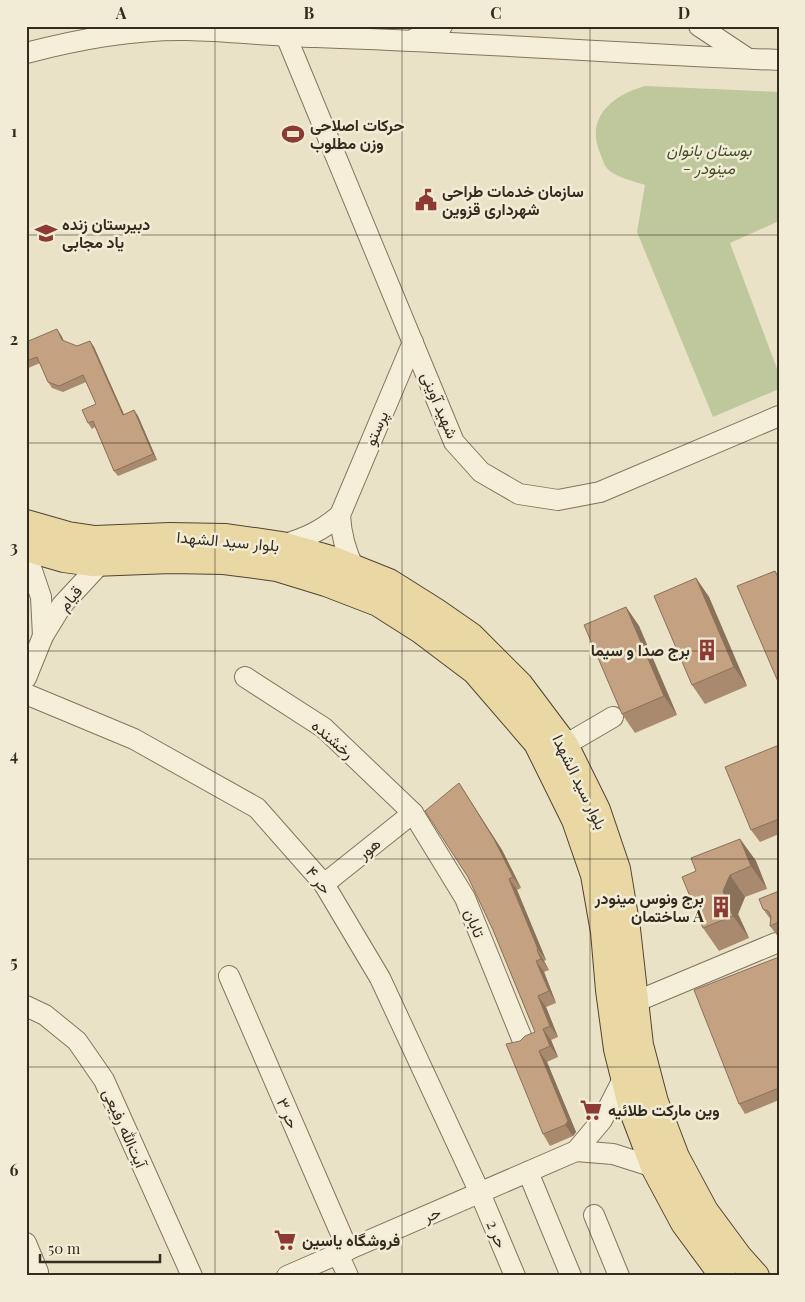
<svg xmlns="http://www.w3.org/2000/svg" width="805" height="1302" font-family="'Playfair Display',Vazirmatn,serif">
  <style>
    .green { fill: #bfc79c }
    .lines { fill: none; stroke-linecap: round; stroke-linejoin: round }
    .minor-casing { stroke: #84755e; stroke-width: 22 }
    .major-casing { stroke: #524332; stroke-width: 28 }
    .minor { stroke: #f5efd9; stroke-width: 20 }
    .major { stroke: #e9d8a3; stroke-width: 26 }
    .wall { fill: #a98a6e }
    .shaded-wall { fill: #89715a }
    .building { fill: #c4a180; stroke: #89715a }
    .grid { fill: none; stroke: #352c20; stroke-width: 1; stroke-opacity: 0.55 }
    .labels { text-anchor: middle; stroke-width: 5; stroke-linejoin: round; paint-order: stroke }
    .poi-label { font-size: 16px; font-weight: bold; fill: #352c20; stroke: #f2ecd6; text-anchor: start }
    .park-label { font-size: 16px; font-style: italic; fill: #435029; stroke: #f2ecd6 }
    .street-label { font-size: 16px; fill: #352c20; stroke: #f2ecd6 }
    .neatline { fill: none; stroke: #352c20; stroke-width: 2 }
    .grid-label { font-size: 16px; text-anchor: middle; font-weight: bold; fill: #352c20 }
  </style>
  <rect width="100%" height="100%" fill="#eae2c7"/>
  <!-- green -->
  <path class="green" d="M645 86 779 92V221L730 243 779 374V389L713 417 637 232 645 185C634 181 613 177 606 167 603 163 602 157 600 153 585 117 613 95 645 86Z"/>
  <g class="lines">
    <!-- minor casing -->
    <g class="minor-casing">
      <g id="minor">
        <path d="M699 26 747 58"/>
        <path d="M286 36 454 442 481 472 519 494 558 500 600 492 779 416"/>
        <path d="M414 39 442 26"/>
        <path d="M26 53C79 39 133 29 187 30 230 31 273 36 316 37 471 42 624 54 779 60"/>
        <path d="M282 545C306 538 321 531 340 515"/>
        <path d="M26 553 41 597 43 636"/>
        <path d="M354 568C345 550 341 535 340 515L413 342"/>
        <path d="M245 677 324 728 413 813 465 898 523 1041"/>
        <path d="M26 678 43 636 62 605 101 563"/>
        <path d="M26 694 134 739 257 808 324 884 380 978 480 1193 515 1276"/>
        <path d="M565 745 613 717"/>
        <path d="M324 884 413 813"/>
        <path d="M229 976 348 1250"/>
        <path d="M635 1002 776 943"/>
        <path d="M26 1006 45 1015 77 1041 104 1080 192 1276"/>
        <path d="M576 1151 613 1154 654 1167"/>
        <path d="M528 1172 571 1276"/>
        <path d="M594 1215 619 1276"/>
        <path d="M26 1243 38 1272"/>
        <path d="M338 1254 348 1276"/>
        <path d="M287 1276 576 1151 602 1120 624 1077"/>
      </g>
    </g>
    <!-- major casing -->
    <g class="major-casing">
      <g id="major">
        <path d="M26 523 68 535 95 539 170 536 226 537 282 545 334 560 389 582 435 611 471 636 520 685 565 745 597 810 617 869 627 929 640 1045 655 1102 676 1157 705 1211 739 1257 756 1276"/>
        <path d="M26 548 64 559 93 563 171 560 224 561 277 568 326 583 378 603 422 631 475 671 537 743 575 820 594 875 604 932 609 990 617 1049 632 1109 654 1167 684 1223 723 1276"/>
      </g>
    </g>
    <!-- minor -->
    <use href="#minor" class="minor"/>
    <!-- major -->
    <use href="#major" class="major"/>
  </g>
  <!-- wall -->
  <g class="wall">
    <path d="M61 335 64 341 77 346 90 341 94 347 124 415 134 410 138 416 157 460 118 476 114 471 95 427 92 429 88 423 96 404 86 382 63 392 52 388 48 382 40 363 26 369V342Z"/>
    <path d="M696 578 709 597 747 686 705 704 692 685Z"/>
    <path d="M626 607 639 626 677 715 635 733 622 714Z"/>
    <path d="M779 745V834L760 842 751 830Z"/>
    <path d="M459 783 502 850 521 888 517 890 546 960 544 961 549 970 544 972 556 1003 546 1007 558 1037 551 1040 558 1057 547 1062 576 1132 573 1136 550 1146 543 1134 520 1041 535 1032 493 930Z"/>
    <path d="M740 839 756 861 767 889 745 897 738 914 749 938 719 951 703 928 696 871Z"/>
    <path d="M779 891V938L770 926 771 920 763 909Z"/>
    <path d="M779 957V1100L745 1114 739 1104Z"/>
  </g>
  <!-- shaded-wall -->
  <g class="shaded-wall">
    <path d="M57 329 61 335 66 346 62 340Z"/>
    <path d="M90 341 94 347 127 421 123 415Z"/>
    <path d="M134 410 138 416 157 460 153 454Z"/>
    <path d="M696 578 709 597 747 686 734 667Z"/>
    <path d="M626 607 639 626 677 715 664 696Z"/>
    <path d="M459 783 502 850 521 888 513 877Z"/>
    <path d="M740 839 756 861 767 889 751 866Z"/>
    <path d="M730 875 745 897 738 914 749 938 733 916 723 891Z"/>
    <path d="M509 879 517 890 546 960 538 949Z"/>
    <path d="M537 950 544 961 549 970 541 959Z"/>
    <path d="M536 961 544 972 556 1003 549 991Z"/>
    <path d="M538 996 546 1007 558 1037 550 1026Z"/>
    <path d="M543 1029 551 1040 558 1057 550 1046Z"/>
    <path d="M539 1051 547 1062 576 1132 573 1136 565 1125Z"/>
  </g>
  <!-- building -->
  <g class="building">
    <path d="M57 329 62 340 77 346 90 341 123 415 134 410 153 454 114 471 93 421 88 423 82 410 96 404 83 375 59 386 48 382 37 357 26 361V342Z"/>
    <path d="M775 571 779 579V684L737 586Z"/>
    <path d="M696 578 734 667 692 685 654 596Z"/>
    <path d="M626 607 664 696 622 714 584 625Z"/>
    <path d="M779 745V819L751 830 725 767Z"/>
    <path d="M459 783 494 839 513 877 509 879 538 949 537 950 541 959 536 961 549 991 538 996 550 1026 543 1029 550 1046 539 1051 568 1121 565 1125 543 1134 506 1044 520 1041 525 1036 535 1032 493 930 468 877 425 811Z"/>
    <path d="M740 839 751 866 730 875 723 891 733 916 703 928 682 877 696 871 691 858Z"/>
    <path d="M779 891V922L770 926 771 916 768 911 763 909 759 899Z"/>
    <path d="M779 957V1088L739 1104 694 990Z"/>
  </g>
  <!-- grid -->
  <path class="grid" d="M215 26V1276M402 26V1276M590 26V1276M26 235H779M26 443H779M26 651H779M26 859H779M26 1067H779"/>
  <!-- icons -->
  <defs>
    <g id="stadium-bare" transform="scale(1.725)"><path d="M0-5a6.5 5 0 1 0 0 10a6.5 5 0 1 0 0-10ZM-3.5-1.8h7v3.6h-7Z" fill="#8d3934" stroke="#f2ecd6" stroke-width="2.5" paint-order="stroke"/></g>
    <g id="civic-bare" transform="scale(1.725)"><path d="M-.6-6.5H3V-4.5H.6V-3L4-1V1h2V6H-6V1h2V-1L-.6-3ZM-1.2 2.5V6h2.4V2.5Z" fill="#8d3934" stroke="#f2ecd6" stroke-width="2.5" paint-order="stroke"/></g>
    <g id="school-bare" transform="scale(1.725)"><path d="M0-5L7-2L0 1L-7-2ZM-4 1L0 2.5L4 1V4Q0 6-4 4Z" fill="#8d3934" stroke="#f2ecd6" stroke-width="2.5" paint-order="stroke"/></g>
    <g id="building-bare" transform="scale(1.725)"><path d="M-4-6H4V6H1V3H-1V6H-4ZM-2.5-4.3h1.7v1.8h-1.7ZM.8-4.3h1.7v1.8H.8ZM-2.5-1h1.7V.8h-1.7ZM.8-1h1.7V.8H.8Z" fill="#8d3934" stroke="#f2ecd6" stroke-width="2.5" paint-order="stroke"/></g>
    <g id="supermarket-bare" transform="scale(1.725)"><path d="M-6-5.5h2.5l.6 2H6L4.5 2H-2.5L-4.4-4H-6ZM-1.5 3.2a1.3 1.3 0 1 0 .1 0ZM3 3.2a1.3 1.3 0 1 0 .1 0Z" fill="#8d3934" stroke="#f2ecd6" stroke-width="2.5" paint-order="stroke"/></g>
  </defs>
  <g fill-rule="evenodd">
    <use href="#stadium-bare" x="293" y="134"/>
    <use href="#civic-bare" x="426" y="200"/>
    <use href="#school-bare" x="46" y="233"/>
    <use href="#building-bare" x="707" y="650"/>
    <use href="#building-bare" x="721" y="907"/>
    <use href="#supermarket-bare" x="591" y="1110"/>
    <use href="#supermarket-bare" x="285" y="1240"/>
  </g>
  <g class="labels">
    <!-- poi labels -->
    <g class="poi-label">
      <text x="310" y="131">حرکات اصلاحی<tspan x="310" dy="18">وزن مطلوب</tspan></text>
      <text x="442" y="197">سازمان خدمات طراحی<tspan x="442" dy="18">شهرداری قزوین</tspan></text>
      <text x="62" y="230">دبیرستان زنده<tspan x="62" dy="18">یاد مجابی</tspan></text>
      <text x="690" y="656" text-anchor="end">برج صدا و سیما</text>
      <text x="704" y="904" text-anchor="end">برج ونوس مینودر<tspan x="704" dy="18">ساختمان A</tspan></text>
      <text x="608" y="1116">وین مارکت طلائیه</text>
      <text x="302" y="1246">فروشگاه یاسین</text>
    </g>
    <!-- park labels -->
    <g class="park-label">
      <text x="709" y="156">بوستان بانوان<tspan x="709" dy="18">- مینودر</tspan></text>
    </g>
    <!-- street labels -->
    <g class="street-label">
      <text transform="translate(440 405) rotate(67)" y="6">شهید آوینی</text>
      <text transform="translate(376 428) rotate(-67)" y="6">پرستو</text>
      <text transform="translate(228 541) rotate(5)" y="6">بلوار سید الشهدا</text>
      <text transform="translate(70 598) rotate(-50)" y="6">قیام</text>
      <text transform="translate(333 739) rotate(41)" y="6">رخشنده</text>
      <text transform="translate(580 782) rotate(64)" y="6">بلوار سید الشهدا</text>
      <text transform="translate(369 848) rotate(-39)" y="6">هور</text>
      <text transform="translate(319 880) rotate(52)" y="6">حر ۴</text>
      <text transform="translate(475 923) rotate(68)" y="6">تابان</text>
      <text transform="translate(288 1113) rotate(67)" y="6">حر ۳</text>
      <text transform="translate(125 1128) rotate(66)" y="6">آیت‌الله رفیعی</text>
      <text transform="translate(432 1214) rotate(-23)" y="6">حر</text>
      <text transform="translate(497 1234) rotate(67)" y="6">حر 2</text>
    </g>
  </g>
  <!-- border -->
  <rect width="805" height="1302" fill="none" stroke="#f2ecd6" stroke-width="55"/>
  <!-- scale -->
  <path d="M40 1254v8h120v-8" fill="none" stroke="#352c20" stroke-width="2.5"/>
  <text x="48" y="1254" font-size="15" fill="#352c20" stroke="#f2ecd6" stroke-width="4" paint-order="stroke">50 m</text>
  <rect x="28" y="28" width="750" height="1246" class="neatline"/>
  <g class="grid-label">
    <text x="121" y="19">A</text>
    <text x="309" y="19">B</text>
    <text x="496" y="19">C</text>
    <text x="684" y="19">D</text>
    <text x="14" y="137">1</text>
    <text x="14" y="345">2</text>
    <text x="14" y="553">3</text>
    <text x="14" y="761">4</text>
    <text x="14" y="968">5</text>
    <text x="14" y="1176">6</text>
  </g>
</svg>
